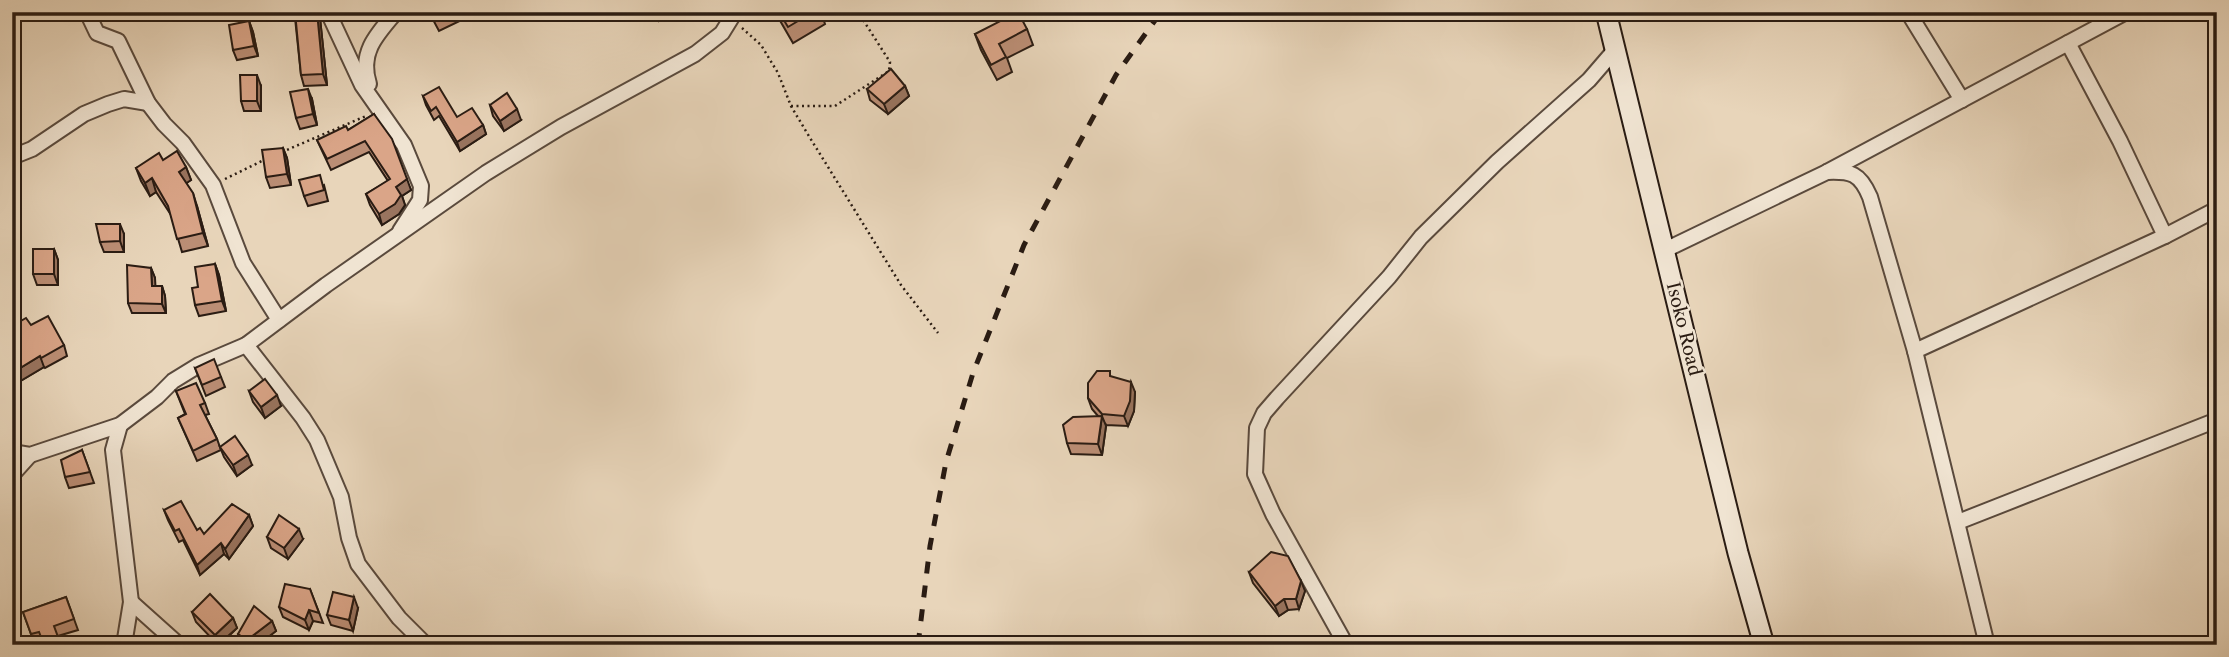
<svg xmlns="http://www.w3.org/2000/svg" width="2229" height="657" font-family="'Libre Caslon Text',serif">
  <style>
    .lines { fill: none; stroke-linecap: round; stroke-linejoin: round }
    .street-casing { stroke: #5a4a3d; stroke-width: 18 }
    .secondary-casing { stroke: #2a1c13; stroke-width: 23 }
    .path { stroke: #2a1c13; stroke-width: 2.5; stroke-dasharray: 2 3.5; stroke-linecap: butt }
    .street { stroke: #f0e4d2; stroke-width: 14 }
    .secondary { stroke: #f0e4d2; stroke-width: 19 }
    .rail { stroke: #2a1c13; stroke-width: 5; stroke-dasharray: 12 12; stroke-linecap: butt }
    .wall { fill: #bb8e75; stroke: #2a1c13; stroke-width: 2 }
    .shaded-wall { fill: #99745f; stroke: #2a1c13; stroke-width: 2 }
    .building { fill: #daa588; stroke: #2a1c13; stroke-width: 2 }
    .labels { text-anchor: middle; stroke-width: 5; stroke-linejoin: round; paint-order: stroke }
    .street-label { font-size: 18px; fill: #2a1c13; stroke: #f0e4d2 }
  </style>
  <rect width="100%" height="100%" fill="#e8d5ba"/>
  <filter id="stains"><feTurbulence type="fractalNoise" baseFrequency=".00286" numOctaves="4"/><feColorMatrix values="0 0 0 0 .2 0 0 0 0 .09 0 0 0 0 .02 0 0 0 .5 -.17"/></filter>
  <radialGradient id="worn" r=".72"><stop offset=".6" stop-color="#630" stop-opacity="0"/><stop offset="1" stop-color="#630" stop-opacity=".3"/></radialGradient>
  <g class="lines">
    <!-- street casing -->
    <g class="street-casing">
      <g id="street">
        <path d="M87 12 97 33 118 41 148 103 164 124 183 143 213 185 243 263 279 320"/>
        <path d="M328 12 362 85 404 145 421 186 420 200 400 231"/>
        <path d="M1908 12 1962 100"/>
        <path d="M2068 43 2120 141 2165 236"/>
        <path d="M369 84C359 53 376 35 396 12"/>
        <path d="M12 157 32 149 84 114 108 104 124 99 148 103"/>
        <path d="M1827 172C1851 171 1860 173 1870 197L1915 351 1987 645"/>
        <path d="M1665 250 1827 172 2126 12"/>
        <path d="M246 345 326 285 486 173 561 127 695 54 722 33 735 12"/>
        <path d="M1915 351 2165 236 2217 209"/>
        <path d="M120 425 113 450 131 602 124 645"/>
        <path d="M12 452 30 455 120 425 157 397 173 381 199 365 246 345 303 418 317 440 341 497 349 538 358 564 399 618 426 645"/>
        <path d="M12 475 30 455"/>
        <path d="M1958 522 2217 420"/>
        <path d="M131 602 179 645"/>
        <path d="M1346 645 1273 514 1255 474 1257 428 1264 413 1277 398 1389 277 1421 237 1497 162 1589 80 1614 51"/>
      </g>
    </g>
    <!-- secondary casing -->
    <g class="secondary-casing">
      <path id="secondary" d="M1606 12 1738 553 1764 645"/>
    </g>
    <!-- path -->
    <g class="path">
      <path d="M742 28 761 45 778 73 791 106 807 133 901 285 938 333"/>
      <path d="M791 106H835L889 71 890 62 858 12"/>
      <path d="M282 152 366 116"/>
      <path d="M225 179 266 159"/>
    </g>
    <!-- street -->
    <use href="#street" class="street"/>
    <!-- secondary -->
    <use href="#secondary" class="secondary"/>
    <!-- rail -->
    <path class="rail" d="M918 645 930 546 946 462 973 373 1024 245 1116 75 1161 12"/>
  </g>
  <!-- wall -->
  <g class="wall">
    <path d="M273 12H318L320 18 327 85 304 86 301 75 295 18 276 20Z"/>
    <path d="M429 12H468L470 16 439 31Z"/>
    <path d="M775 12H821L825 24 793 43Z"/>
    <path d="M249 21 253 32 258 56 237 60 233 50Z"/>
    <path d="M1027 29 1033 45 1007 58 1012 72 997 80 981 50 975 34Z"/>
    <path d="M261 86V111H244L241 101Z"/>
    <path d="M905 86 909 96 888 114 870 100 867 89Z"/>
    <path d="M423 96 457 117 483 125 486 134 460 151 439 116 434 120 426 105Z"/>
    <path d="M312 99 317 125 300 129 296 118Z"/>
    <path d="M490 105 521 120 504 131 493 116Z"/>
    <path d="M374 114 411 190 402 196 405 205 399 214 382 225 370 205 366 194 388 181 369 152 331 170 317 140 348 130Z"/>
    <path d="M283 148 287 158 291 185 270 188 266 177Z"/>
    <path d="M163 160 186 167 191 180 186 183 197 206 208 246 182 252 171 215 156 192 150 196 141 181 136 168Z"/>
    <path d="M324 185 328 201 308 206 304 196Z"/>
    <path d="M124 234V252H104L100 242Z"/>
    <path d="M54 249 58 260V285H37L33 274Z"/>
    <path d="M215 264 219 275 226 311 199 316 195 305Z"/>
    <path d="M151 268 155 278V286H162L165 296 166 313H132L128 303Z"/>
    <path d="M31 325 64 345 67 356 45 368 44 367 12 386V326Z"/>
    <path d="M195 368 221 377 225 387 206 396Z"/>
    <path d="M1112 377 1135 392 1134 411 1128 426 1106 425 1105 423 1106 426 1102 455 1071 454 1067 443 1098 416 1092 409 1088 398Z"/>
    <path d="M176 391 205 403 209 414 205 415 217 439 221 450 197 461 178 418 185 414Z"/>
    <path d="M249 391 281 406 265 418 253 402Z"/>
    <path d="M220 447 252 465 237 476 224 457Z"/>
    <path d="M82 450 94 483 69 488 65 477Z"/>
    <path d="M164 510 204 534 249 515 253 526 229 559 224 554 200 575 183 540 179 542 168 520Z"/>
    <path d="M267 537 303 539 288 559 271 548Z"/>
    <path d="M1249 572 1305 591 1299 609 1288 610 1279 616 1253 583Z"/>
    <path d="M310 589 323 623 313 621 309 630 283 617 279 607Z"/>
    <path d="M66 597 78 630 58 636 61 645H44L43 642 35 645 23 612Z"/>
    <path d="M358 608 353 631 331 625 327 615Z"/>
    <path d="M192 612 233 618 237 628 220 645H218L196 622Z"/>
    <path d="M272 621 276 631 258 645 242 644 238 634Z"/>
  </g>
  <!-- shaded-wall -->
  <g class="shaded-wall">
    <path d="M317 12H318L320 18 327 85 323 74Z"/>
    <path d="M656 12H673L659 21Z"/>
    <path d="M249 21 253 32 258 56 254 46Z"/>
    <path d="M257 75 261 86V111L257 101Z"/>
    <path d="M905 86 909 96 888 114 884 104Z"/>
    <path d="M308 89 312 99 317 125 313 114Z"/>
    <path d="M517 109 521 120 504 131 500 121Z"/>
    <path d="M483 125 486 134 460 151 457 142Z"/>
    <path d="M283 148 287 158 291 185 287 174Z"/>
    <path d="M186 167 191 180 184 185 179 172Z"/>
    <path d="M152 178 156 192 150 196 145 183Z"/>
    <path d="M407 179 411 190 402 196 405 205 399 214 382 225 379 214 396 187Z"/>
    <path d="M193 193 197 206 208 246 203 233Z"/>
    <path d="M120 224 124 234V252L120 241Z"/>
    <path d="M54 249 58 260V285L54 274Z"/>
    <path d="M215 264 219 275 226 311 222 301Z"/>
    <path d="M151 268 155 278 156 296 152 286Z"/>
    <path d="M162 286 165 296 166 313 162 304Z"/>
    <path d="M40 356 44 367 12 386V373Z"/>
    <path d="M1131 382 1135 392 1134 411 1128 426 1124 416Z"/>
    <path d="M277 395 281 406 265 418 261 407Z"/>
    <path d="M1102 416 1106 426 1102 455 1098 444Z"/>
    <path d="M248 455 252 465 237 476 233 465Z"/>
    <path d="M249 515 253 526 229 559 225 549Z"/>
    <path d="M299 529 303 539 288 559 284 548Z"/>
    <path d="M221 543 224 554 200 575 197 565Z"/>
    <path d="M1301 581 1305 591 1299 609 1296 599Z"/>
    <path d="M354 597 358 608 353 631 349 620Z"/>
    <path d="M1284 599 1288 610 1279 616 1275 606Z"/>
    <path d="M309 610 313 621 309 630 305 620Z"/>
    <path d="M233 618 237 628 218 645 215 635Z"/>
    <path d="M272 621 276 631 258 645H249L247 640Z"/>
  </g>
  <!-- building -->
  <g class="building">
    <path d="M295 12H317L323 74 301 75Z"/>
    <path d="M431 12H452L435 21Z"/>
    <path d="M779 12H813L788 27Z"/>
    <path d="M1018 12 1027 29 999 44 1006 57 991 65 975 34Z"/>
    <path d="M249 21 254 46 233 50 229 25Z"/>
    <path d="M891 69 905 86 884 104 867 89Z"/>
    <path d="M240 75H257V101H241Z"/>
    <path d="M439 87 457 117 472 108 483 125 457 142 436 107 431 111 423 96Z"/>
    <path d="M308 89 313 114 296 118 290 92Z"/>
    <path d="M507 93 517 109 500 121 490 105Z"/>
    <path d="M374 114 392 139 407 179 396 187 401 195 395 204 379 214 366 194 390 179 365 141 327 159 317 140 346 126 348 130Z"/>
    <path d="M283 148 287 174 266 177 262 150Z"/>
    <path d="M177 151 186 167 179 172 193 193 203 233 177 239 168 206 152 178 145 183 136 168 159 153 163 160Z"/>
    <path d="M320 175 324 190 304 196 299 180Z"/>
    <path d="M96 224H120V241L100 242Z"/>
    <rect x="33" y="249" width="21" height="25"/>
    <path d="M215 264 222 301 195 305 192 288 198 287 195 267Z"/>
    <path d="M127 265 151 268 152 286H162V304L128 303Z"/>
    <path d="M48 316 64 345 41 358 40 356 12 373V326L26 318 31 325Z"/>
    <path d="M214 359 221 377 202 385 195 368Z"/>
    <path d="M1097 371H1110V376L1131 382 1130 401 1124 416 1102 414 1088 398V383Z"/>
    <path d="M265 379 277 395 261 407 249 391Z"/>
    <path d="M196 383 205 403 200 405 217 439 193 451 178 418 186 414 176 391Z"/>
    <path d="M1102 416 1098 444 1067 443 1063 425 1073 417Z"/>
    <path d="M235 436 248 455 233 465 220 447Z"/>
    <path d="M82 450 90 472 65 477 61 460Z"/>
    <path d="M181 501 197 530 200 528 204 534 232 504 249 515 225 549 221 543 197 565 179 529 175 531 164 510Z"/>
    <path d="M279 515 299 529 284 548 267 537Z"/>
    <path d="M1271 552 1288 556 1301 581 1296 599H1284L1275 606 1249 572Z"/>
    <path d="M285 584 310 589 319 613 309 610 305 620 279 607Z"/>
    <path d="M333 592 354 597 349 620 327 615Z"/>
    <path d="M210 594 233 618 215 635 192 612Z"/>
    <path d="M66 597 74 619 54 626 58 637 43 642 39 632 31 634 23 612Z"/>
    <path d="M254 606 272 621 247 640 238 634Z"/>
  </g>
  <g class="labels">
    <!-- street labels -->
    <g class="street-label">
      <text transform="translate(1684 329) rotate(76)" y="6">Isoko Road</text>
    </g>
  </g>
  <!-- margin -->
  <rect width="2229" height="657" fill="none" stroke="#e8d5ba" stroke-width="42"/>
  <rect x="14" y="14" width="2201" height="629" fill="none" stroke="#2a1c13" stroke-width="3.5"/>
  <rect x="21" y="21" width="2187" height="615" fill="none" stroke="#2a1c13" stroke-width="2"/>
  <rect width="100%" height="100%" filter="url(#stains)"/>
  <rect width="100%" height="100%" fill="url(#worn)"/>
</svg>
